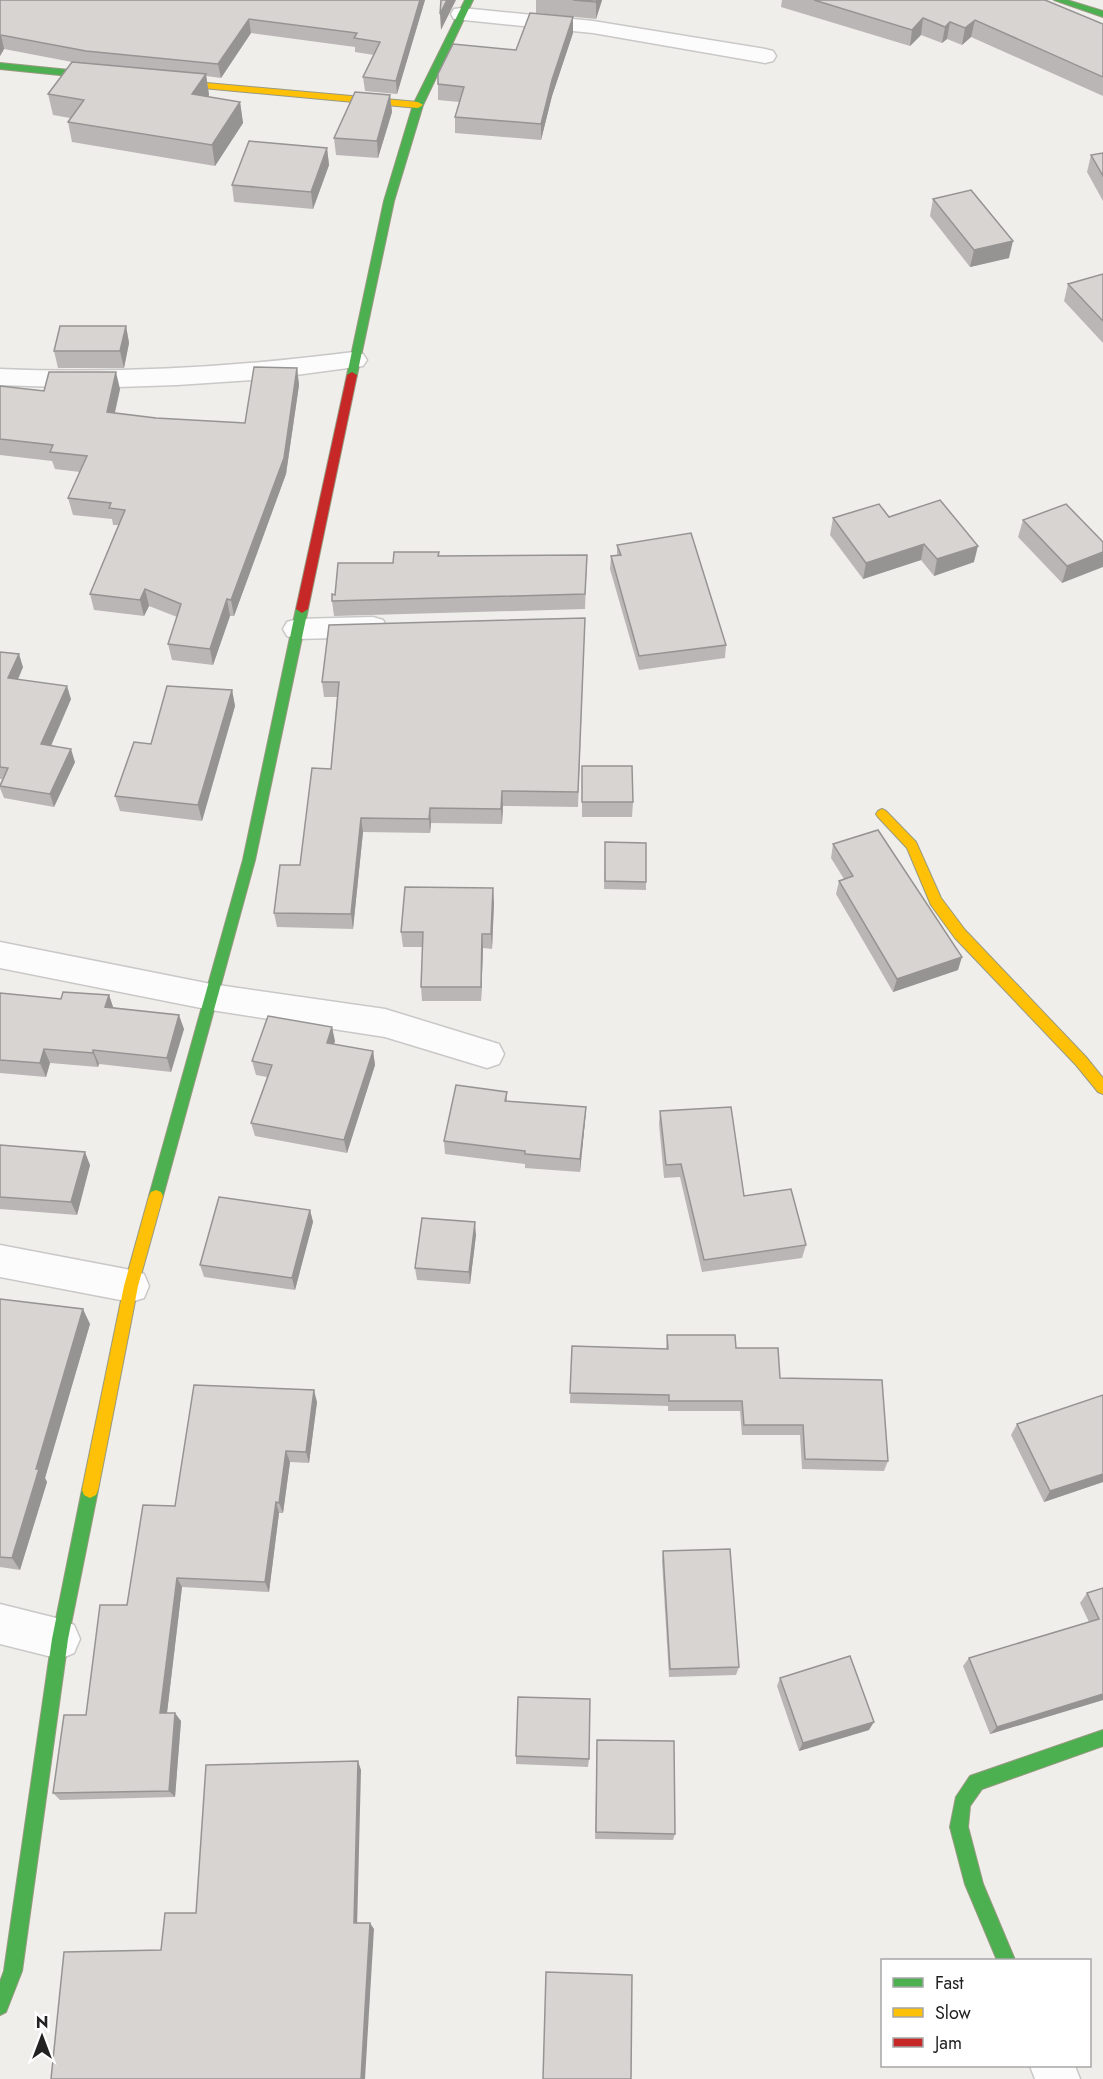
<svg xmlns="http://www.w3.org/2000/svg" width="1103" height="2079" font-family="Jost,sans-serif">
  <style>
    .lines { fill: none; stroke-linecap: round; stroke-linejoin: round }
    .street-casing { stroke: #c9c8c7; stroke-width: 3 }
    .fast-casing { stroke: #999a82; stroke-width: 2 }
    .slow-casing { stroke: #999a82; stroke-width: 2 }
    .jam-casing { stroke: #999a82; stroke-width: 2 }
    .street { fill: #fdfcfc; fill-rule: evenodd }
    .fast { fill: #4caf50; fill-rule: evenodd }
    .slow { fill: #ffc107; fill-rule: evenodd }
    .jam { fill: #c62828; fill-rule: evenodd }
    .wall { fill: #b9b6b5 }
    .shaded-wall { fill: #969493 }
    .building { fill: #d7d4d2; stroke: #969493; stroke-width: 1.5 }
  </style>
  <rect width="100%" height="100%" fill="#f0eeeb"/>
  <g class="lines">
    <!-- street casing -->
    <g class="street-casing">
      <g id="street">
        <path d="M462 8 593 21 765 49 773 51 776 56 773 61 765 63 593 33 454 19 451 14 454 9Z"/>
        <path d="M354 352 363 354 367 360 363 366 266 379 177 385 88 388 0 385V369C119 374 236 367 354 352Z"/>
        <path d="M373 617 383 620 387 627 383 634 373 637 297 639 287 636 283 629 287 622 297 619Z"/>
        <path d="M0 942 211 984 385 1009 499 1044 504 1054 499 1064 487 1068 385 1037 211 1010 0 968Z"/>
        <path d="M0 1245 131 1270 144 1274 149 1286 144 1298 131 1302 0 1277Z"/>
        <path d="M0 1604 60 1619 74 1625 80 1639 74 1653 60 1659 0 1644Z"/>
        <path d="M1030 2066H1075L1080 2079H1035Z"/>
      </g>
    </g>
    <!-- fast casing -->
    <g class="fast-casing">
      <g id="fast">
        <path d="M465 0H473L423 105 394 201 357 375 356 377H348L347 375 384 201 413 105Z"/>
        <path d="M1054 0H1067L1103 11V17Z"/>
        <path d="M0 63 109 74 114 77 109 80 0 69Z"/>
        <path d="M302 605 308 609 255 860 163 1196 161 1200 156 1202 151 1200 149 1196 243 860 296 609Z"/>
        <path d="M90 1482 96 1485 98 1490 68 1639 22 1971 6 2012 0 2015V1982L4 1971 52 1639 82 1490 84 1485Z"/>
        <path d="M1103 1730V1746L982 1789 970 1806 968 1827 983 1884 1015 1960H997L965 1884 950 1827 956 1797 970 1776Z"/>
      </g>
    </g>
    <!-- slow casing -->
    <g class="slow-casing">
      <g id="slow">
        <path d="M163 79 418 102 423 105 418 108 160 84 158 82Z"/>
        <path d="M882 809 886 811 916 842 941 898 965 930 1086 1057 1103 1078V1094L1098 1092 1076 1065 955 938 931 905 907 848 878 817 876 814 878 811Z"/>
        <path d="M156 1190 161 1192 163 1196 138 1286 98 1490 96 1495 90 1498 84 1495 82 1490 124 1286 149 1196 151 1192Z"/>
      </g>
    </g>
    <!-- jam casing -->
    <g class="jam-casing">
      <path id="jam" d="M352 372 357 375 308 609 302 613 296 609 347 375Z"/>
    </g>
    <!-- street -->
    <use href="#street" class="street"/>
    <!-- fast -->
    <use href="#fast" class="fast"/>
    <!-- slow -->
    <use href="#slow" class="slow"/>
    <!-- jam -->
    <use href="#jam" class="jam"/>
  </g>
  <!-- wall -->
  <g class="wall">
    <path d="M0 0H425L397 94 365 91 363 77 374 55 355 52V47L251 33 221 78 206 76 209 95 208 97 240 102 243 123 215 166 72 142 68 122 70 118 53 115 48 94 72 62 4 49 0 56Z"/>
    <path d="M536 0H602L596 19 536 13Z"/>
    <path d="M782 0H1045L1103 24V96L971 37 962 45 947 39 942 43 921 35 910 46 781 7Z"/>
    <path d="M573 33 552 96 541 140 455 133V117L459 102 438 100V84L516 50Z"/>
    <path d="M390 95 392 112 378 158 336 155 334 138Z"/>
    <path d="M327 148 329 165 313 209 234 202 232 185Z"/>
    <path d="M1103 153V201L1087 172 1091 155Z"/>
    <path d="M933 199 1009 258 970 267 930 216Z"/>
    <path d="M1103 274V343L1064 301 1068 284Z"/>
    <path d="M126 326 129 343 124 368H58L54 351Z"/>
    <path d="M297 368 299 385 286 474 234 616H230L213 665 172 660 168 644 177 617 149 606 144 616 94 610 90 594 119 525H113L112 519 73 515 68 498 80 472 55 469 52 461 0 455V386L44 391 120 389 115 413 156 418 245 423Z"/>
    <path d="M889 517 974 562 934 576 921 560 863 579 830 535 833 518Z"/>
    <path d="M1023 520 1103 542 1062 583 1018 537Z"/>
    <path d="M617 545 726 645 725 658 639 670 610 569 611 556H617Z"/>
    <path d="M587 555 585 609 334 616 332 601 335 595 393 563 439 556Z"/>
    <path d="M585 618 578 807 503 806 502 824 431 823 430 833 363 832 353 929 277 927 274 913 300 865 331 769 337 697H324L322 682Z"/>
    <path d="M0 652 23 667 18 680 71 699 51 746 75 762 54 807 4 798 0 788V784L2 779H0Z"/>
    <path d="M232 690 235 706 202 821 120 811 115 796 151 744Z"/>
    <path d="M582 766 633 802 632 817H582Z"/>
    <path d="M605 842 646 882V890L604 889Z"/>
    <path d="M833 844 958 970 893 992 836 894 839 881 844 879 831 858Z"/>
    <path d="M494 903 492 949 483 948 481 1001H422L421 987 423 947H403L401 932Z"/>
    <path d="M0 993 61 999 109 995 113 1007 184 1029 171 1072 99 1064 98 1067 50 1063 46 1077 0 1073Z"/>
    <path d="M335 1041 334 1044 373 1051 375 1065 347 1153 255 1136 251 1123 267 1077 256 1075 252 1061Z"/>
    <path d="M507 1092V1101L586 1107 585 1121 580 1172 525 1168V1164L445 1154 444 1141Z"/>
    <path d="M660 1111 744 1196 806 1245 802 1258 702 1272 680 1177 664 1178 659 1124Z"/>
    <path d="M0 1145 90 1165 77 1215 0 1209Z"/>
    <path d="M310 1210 313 1222 295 1290 204 1277 200 1265Z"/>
    <path d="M476 1235 470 1284 417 1280 415 1268Z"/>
    <path d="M0 1299 90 1324 45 1478 47 1482 20 1570 0 1567Z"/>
    <path d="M667 1335 736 1348 780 1378 888 1461 884 1471 802 1469 800 1435H742L740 1411H668V1406L570 1403 572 1346 666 1349Z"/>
    <path d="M317 1402 309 1463 290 1462 283 1513H279L269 1592 182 1587 167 1713 181 1721 175 1797 60 1800 53 1793 86 1715 127 1605 175 1506Z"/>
    <path d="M1017 1424 1103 1482 1044 1502 1011 1435Z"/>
    <path d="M663 1551 739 1667 736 1675 669 1677 662 1561Z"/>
    <path d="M1103 1588V1700L990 1734 963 1666 969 1658 1089 1622 1080 1603 1087 1593Z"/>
    <path d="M780 1678 869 1730 799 1751 777 1686Z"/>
    <path d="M597 1740 675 1834 673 1840 595 1839Z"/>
    <path d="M516 1756 589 1759 588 1767 516 1764Z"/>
  </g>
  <!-- shaded-wall -->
  <g class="shaded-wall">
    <path d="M420 0H425L397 94 396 81Z"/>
    <path d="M447 0H456L441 30 440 14Z"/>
    <path d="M597 0H602L596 19V2Z"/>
    <path d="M573 17V33L552 96 541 140V124L552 80Z"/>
    <path d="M923 18 921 35 910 46 912 30Z"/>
    <path d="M249 19 251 33 221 78 218 64Z"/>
    <path d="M975 20 971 37 962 45 965 28Z"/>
    <path d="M950 22 947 39 942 43 945 27Z"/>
    <path d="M1 35 4 49 0 56V36Z"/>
    <path d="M206 74 209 95 195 115 192 94Z"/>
    <path d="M390 95 392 112 378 158 377 141Z"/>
    <path d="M240 102 243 123 215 166 212 145Z"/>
    <path d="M327 148 329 165 313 209 311 192Z"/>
    <path d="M1013 241 1009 258 970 267 974 250Z"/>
    <path d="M126 326 129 343 124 368 120 351Z"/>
    <path d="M297 368 299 385 286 474 234 616 231 600Z"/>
    <path d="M116 372 120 389 111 429 107 412Z"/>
    <path d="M924 544 921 560 863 579 866 563Z"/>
    <path d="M978 546 974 562 934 576 937 559Z"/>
    <path d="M1103 552V567L1062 583 1067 566Z"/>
    <path d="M145 589 149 606 144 616 140 600Z"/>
    <path d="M227 599 230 616 213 665 210 649Z"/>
    <path d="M19 654 23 667 12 692 8 678Z"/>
    <path d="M67 686 71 699 46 757 41 744Z"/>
    <path d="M232 690 235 706 202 821 198 805Z"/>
    <path d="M71 749 75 762 54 807 50 794Z"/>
    <path d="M502 791 503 806 502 824 501 809Z"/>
    <path d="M430 808 431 823 430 833 429 819Z"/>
    <path d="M361 818 363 832 353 929 351 914Z"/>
    <path d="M493 888 494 903 492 949 491 934Z"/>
    <path d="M482 934 483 948 481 1001V987Z"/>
    <path d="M962 957 958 970 893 992 897 979Z"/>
    <path d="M109 995 114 1010 105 1007Z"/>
    <path d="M179 1015 184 1029 171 1072 167 1058Z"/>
    <path d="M332 1027 335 1041 329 1057 327 1043Z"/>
    <path d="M44 1049 50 1063 46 1077 40 1063Z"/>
    <path d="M93 1050 99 1064 98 1067 93 1053Z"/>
    <path d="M373 1051 375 1065 347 1153 344 1140Z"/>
    <path d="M586 1107 585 1121 580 1172V1159Z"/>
    <path d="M85 1152 90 1165 77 1215 71 1202Z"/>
    <path d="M310 1210 313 1222 295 1290 292 1278Z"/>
    <path d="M475 1222 476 1235 470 1284 469 1272Z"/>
    <path d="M83 1309 90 1324 45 1478 47 1482 20 1570 12 1558 36 1469Z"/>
    <path d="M314 1390 317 1402 309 1463 306 1452Z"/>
    <path d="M286 1451 290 1462 283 1513 279 1503Z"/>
    <path d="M1103 1474V1482L1044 1502 1050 1491Z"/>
    <path d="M276 1502 279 1513 269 1592 265 1582Z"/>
    <path d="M177 1578 182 1587 166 1721 160 1713Z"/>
    <path d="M1103 1694V1700L990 1734 997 1727Z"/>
    <path d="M175 1713 181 1721 175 1797 169 1791Z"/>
    <path d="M874 1722 869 1730 799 1751 803 1743Z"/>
    <path d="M358 1761 361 1770 357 1929 354 1923Z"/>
    <path d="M370 1923 374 1929 365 2079H361Z"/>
  </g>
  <!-- building -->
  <g class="building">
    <path d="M0 0H420L396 81 363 77 380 42 354 38 357 33 249 19 218 64 86 51 1 35 0 36Z"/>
    <path d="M441 0H447L440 14Z"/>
    <path d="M573 0H597L596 2Z"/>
    <path d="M814 0H1045L1103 24V77L975 20 965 28 950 22 945 27 923 18 912 30Z"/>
    <path d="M530 13 573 17 552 80 541 124 455 117 464 87 438 84V74L453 44 516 50Z"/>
    <path d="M72 62 206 74 192 94 240 102 212 145 68 122 84 100 48 94Z"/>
    <path d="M355 92 390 95 377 141 334 138Z"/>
    <path d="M249 141 327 148 311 192 232 185Z"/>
    <path d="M1103 153V176L1091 155Z"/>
    <path d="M971 190 1013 241 974 250 933 199Z"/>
    <path d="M1103 274V321L1068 284Z"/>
    <path d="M60 326H126L120 351H54Z"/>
    <path d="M254 367 297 368 284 458 231 600 227 599 210 649 168 644 181 604 145 589 140 600 90 594 125 510 109 508 111 503 68 498 87 456 50 452 53 445 0 439V386L44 391 49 372H116L107 412 156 418 245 423Z"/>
    <path d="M940 500 978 546 937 559 924 544 866 563 833 518 879 504 889 517Z"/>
    <path d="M1066 504 1103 542V552L1067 566 1023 520Z"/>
    <path d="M691 533 726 645 639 656 611 556 621 555 617 545Z"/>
    <path d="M394 552H439L438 556 587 555 585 594 332 601V594L335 595 338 563H393Z"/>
    <path d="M585 618 578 792 502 791 501 809 430 808 429 819 361 818 351 914 274 913 280 865H300L312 768 331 769 339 682H322L329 625Z"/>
    <path d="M0 652 19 654 8 678 67 686 41 744 71 749 50 794 0 786 8 768 0 767Z"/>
    <path d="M167 686 232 690 198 805 115 796 134 742 151 744Z"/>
    <path d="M582 766H632L633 802H582Z"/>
    <path d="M878 830 962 957 897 979 839 881 853 876 833 844Z"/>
    <path d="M605 842 646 843V882L605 881Z"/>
    <path d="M405 887 493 888 491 934H482L481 987H421L423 932H401Z"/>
    <path d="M63 992 109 995 105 1007 179 1015 167 1058 93 1050V1053L44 1049 40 1063 0 1060V993L61 999Z"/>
    <path d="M268 1016 332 1027 327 1043 373 1051 344 1140 251 1123 272 1065 252 1061Z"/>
    <path d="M456 1085 507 1092 505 1101 586 1107 580 1159 525 1154V1151L444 1141Z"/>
    <path d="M731 1107 744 1196 791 1189 806 1245 704 1260 681 1164 666 1165 660 1111Z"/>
    <path d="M0 1145 85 1152 71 1202 0 1197Z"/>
    <path d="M219 1197 310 1210 292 1278 200 1265Z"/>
    <path d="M422 1218 475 1222 469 1272 415 1268Z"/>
    <path d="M0 1299 83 1309 36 1469H39L12 1558 0 1557Z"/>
    <path d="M667 1335H735L736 1348H778L780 1378 882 1380 888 1461 805 1459 803 1425H744L742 1401H669V1395L570 1393 572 1346 668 1349Z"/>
    <path d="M194 1385 314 1390 306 1452 286 1451 279 1503 276 1502 265 1582 177 1578 160 1713H175L169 1791 53 1793 64 1715H86L100 1605H127L143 1505 175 1506Z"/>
    <path d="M1103 1395V1474L1050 1491 1017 1424Z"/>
    <path d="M730 1549 739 1667 670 1669 663 1551Z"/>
    <path d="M1103 1588V1694L997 1727 969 1658 1099 1619 1087 1593Z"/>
    <path d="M850 1656 874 1722 803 1743 780 1678Z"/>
    <path d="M518 1697 590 1699 589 1759 516 1756Z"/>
    <path d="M597 1740 674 1741 675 1834 596 1832Z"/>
    <path d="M358 1761 354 1923H370L361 2079H51L64 1952 161 1950 165 1913H196L206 1765Z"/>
    <path d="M546 1972 632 1975 631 2079H543Z"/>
  </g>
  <!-- legend -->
  <rect x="881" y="1959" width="210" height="108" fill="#ffffff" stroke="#a7a7a7" stroke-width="1.5"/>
  <rect x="893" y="1978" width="30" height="9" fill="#4caf50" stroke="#a7a7a7" stroke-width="1.5"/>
  <text x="935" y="1989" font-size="18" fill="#222222">Fast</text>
  <rect x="893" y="2008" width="30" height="9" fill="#ffc107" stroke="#a7a7a7" stroke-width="1.5"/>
  <text x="935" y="2019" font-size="18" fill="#222222">Slow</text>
  <rect x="893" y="2038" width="30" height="9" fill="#c62828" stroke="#a7a7a7" stroke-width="1.5"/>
  <text x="935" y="2049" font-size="18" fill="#222222">Jam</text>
  <!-- north arrow -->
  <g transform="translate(42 2037)" stroke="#ffffff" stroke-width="4.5" paint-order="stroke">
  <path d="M0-4.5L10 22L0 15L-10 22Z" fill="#222222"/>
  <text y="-9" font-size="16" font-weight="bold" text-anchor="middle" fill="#222222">N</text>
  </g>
</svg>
